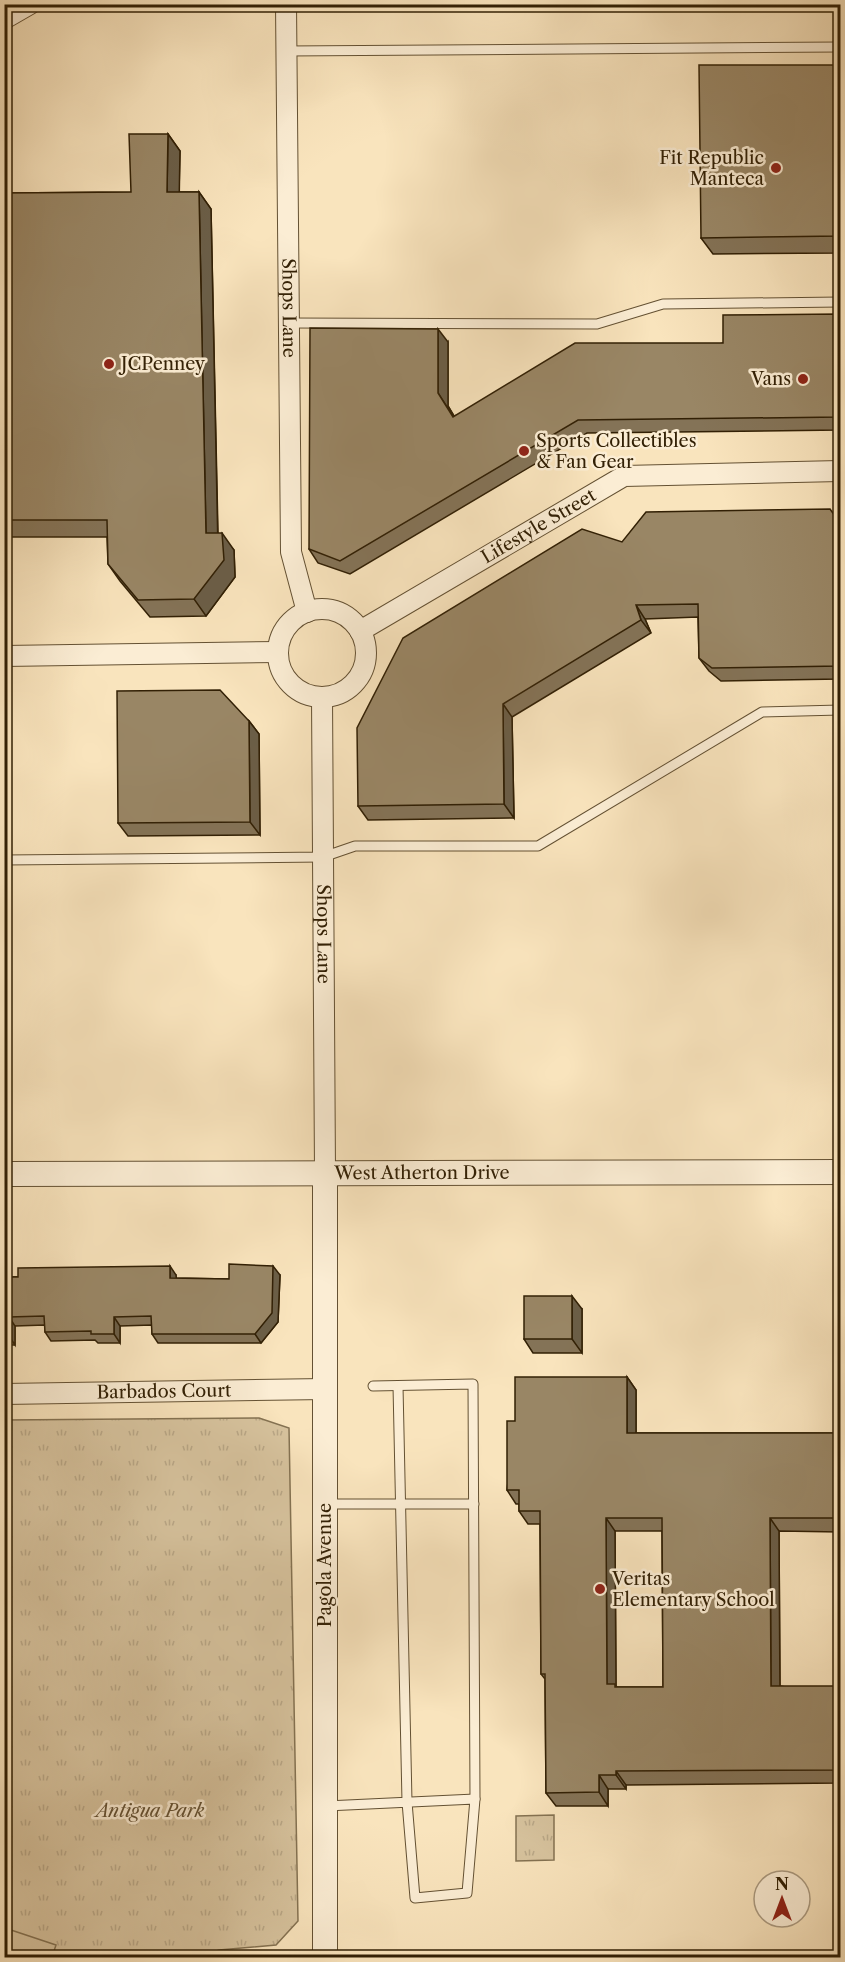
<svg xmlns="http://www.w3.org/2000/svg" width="845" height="1962" font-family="'Libre Caslon Text',serif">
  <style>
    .park { fill: url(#park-tufts); stroke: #847252; stroke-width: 1.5 }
    .garden { fill: #d7c39e; stroke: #847252; stroke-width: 1.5 }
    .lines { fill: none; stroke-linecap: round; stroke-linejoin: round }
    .service-casing { stroke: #645133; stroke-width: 11 }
    .minor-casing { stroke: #645133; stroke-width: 22 }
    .tertiary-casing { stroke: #645133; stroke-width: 26 }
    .service { stroke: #fbedd4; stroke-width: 9 }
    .minor { stroke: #fbedd4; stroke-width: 20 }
    .tertiary { stroke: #fbedd4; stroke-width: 24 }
    .wall { fill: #847357; stroke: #322005; stroke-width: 1.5; fill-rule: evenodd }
    .shaded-wall { fill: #6b5e47; stroke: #322005; stroke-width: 1.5 }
    .building { fill: #998665; stroke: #322005; stroke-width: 1.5; fill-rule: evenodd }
    .poi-dot { fill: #8f2418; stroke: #fbedd4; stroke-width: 2 }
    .labels { text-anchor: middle; stroke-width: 5; stroke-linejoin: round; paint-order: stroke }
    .poi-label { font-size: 18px; fill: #322005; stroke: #fbedd4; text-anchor: start }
    .street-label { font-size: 18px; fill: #322005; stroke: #fbedd4 }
    .park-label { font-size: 18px; font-style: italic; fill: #645133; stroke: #fbedd4 }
  </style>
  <defs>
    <pattern id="park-tufts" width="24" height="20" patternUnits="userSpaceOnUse" patternTransform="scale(1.5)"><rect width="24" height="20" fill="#d7c39e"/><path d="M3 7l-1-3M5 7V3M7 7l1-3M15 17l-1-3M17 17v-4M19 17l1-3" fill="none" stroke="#b9a787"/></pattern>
  </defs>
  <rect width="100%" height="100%" fill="#f9e4bd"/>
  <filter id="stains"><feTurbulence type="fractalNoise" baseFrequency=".00333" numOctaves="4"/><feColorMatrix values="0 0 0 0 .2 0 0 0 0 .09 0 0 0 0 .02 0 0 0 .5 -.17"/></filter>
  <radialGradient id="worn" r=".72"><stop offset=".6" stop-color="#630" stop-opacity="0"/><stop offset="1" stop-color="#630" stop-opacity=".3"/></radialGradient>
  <!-- park -->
  <g class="park">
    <path d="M259 1418 289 1428 298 1921 276 1945 219 1950 195 1958 5 1957 4 1420Z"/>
    <path d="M554 1815V1860L516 1861V1816Z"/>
  </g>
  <!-- garden -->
  <path class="garden" d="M5 1928 56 1945 52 1957H5Z"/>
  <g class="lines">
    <!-- service casing -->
    <g class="service-casing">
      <g id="service">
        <path d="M287 51 840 47"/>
        <path d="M289 323 597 324 663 304 840 302"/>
        <path d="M4 860 323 857 355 846H538L762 712 840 710"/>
        <path d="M373 1386 473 1384 475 1799"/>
        <path d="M326 1504H474"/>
        <path d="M326 1806 475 1799 467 1893 415 1898 407 1802 398 1386"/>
      </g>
    </g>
    <!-- minor casing -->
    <g class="minor-casing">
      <g id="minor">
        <path id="s1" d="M286 4 291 552 307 612"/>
        <path d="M4 19 30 4"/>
        <circle cx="322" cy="653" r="44"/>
        <path id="s2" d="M360 631 624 476 840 471"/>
        <path d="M4 656 278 652"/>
        <path id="s3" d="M322 697 325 1172"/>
        <path id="s4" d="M4 1394 325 1389"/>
      </g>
    </g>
    <!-- tertiary casing -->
    <g class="tertiary-casing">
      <g id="tertiary">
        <path id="s5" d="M4 1174 840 1172"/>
        <path d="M325 1958V1172"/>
      </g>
    </g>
    <!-- service -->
    <use href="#service" class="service"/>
    <!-- minor -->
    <use href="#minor" class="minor"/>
    <!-- tertiary -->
    <use href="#tertiary" class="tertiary"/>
  </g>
  <!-- wall -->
  <g class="wall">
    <path d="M840 65V253L713 254 701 238Z"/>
    <path d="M168 134 180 151 179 192H199L211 209 218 533 234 550 235 577 206 616 150 617 120 581 108 564 107 537H5V587L4 588V193L131 192Z"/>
    <path d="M840 314V430L587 433 350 574 318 563 309 549 448 342V406L454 416 723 343Z"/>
    <path d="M835 516 840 517V679L721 681 709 671 699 658 698 617 645 619 651 633 512 717 514 818 368 820 358 806 622 542Z"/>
    <path d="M249 721 259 734 260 835 128 836 118 823Z"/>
    <path d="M176 1275V1278L229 1279 280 1275 278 1322 261 1343H158L152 1334V1325L120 1326V1343H98L95 1340 51 1341 45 1332V1325L15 1326V1345H4V1277Z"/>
    <path d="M582 1309V1353H533L524 1339Z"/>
    <path d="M627 1377 636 1390V1433H840V1532L779 1531 780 1686 840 1696V1783L626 1785V1789H608V1806H556L546 1793 545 1679 541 1674 540 1524H528L519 1511V1504H516L507 1490 515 1421ZM615 1531H662L663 1687H617L616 1686Z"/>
  </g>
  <!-- shaded-wall -->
  <g class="shaded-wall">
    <path d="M168 134 180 151 179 209 167 192Z"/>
    <path d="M199 192 211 209 218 550 206 533Z"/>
    <path d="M438 329 448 342V406L462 430 438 393Z"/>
    <path d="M222 533 234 550 235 577 206 616 194 599Z"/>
    <path d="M4 536 5 587 4 588Z"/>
    <path d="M636 605 645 619 651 633 641 620Z"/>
    <path d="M503 704 512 717 514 818 504 804Z"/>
    <path d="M249 721 259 734 260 835 250 822Z"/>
    <path d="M170 1266 176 1275 177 1287 170 1278Z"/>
    <path d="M273 1266 280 1275 278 1322 261 1343 255 1334Z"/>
    <path d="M572 1296 582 1309V1353L572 1339Z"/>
    <path d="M9 1317 15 1326V1345L9 1336Z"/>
    <path d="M114 1317 120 1326V1343L114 1334Z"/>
    <path d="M627 1377 636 1390V1446L627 1433Z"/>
    <path d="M606 1518 615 1531 616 1686 624 1698 607 1684Z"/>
    <path d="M770 1518 779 1531 780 1699 771 1686Z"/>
    <path d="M834 1686 840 1696V1780L834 1770Z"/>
    <path d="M616 1771 626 1785V1789L616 1775Z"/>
    <path d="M599 1775 608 1789V1806L599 1792Z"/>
  </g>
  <!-- building -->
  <g class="building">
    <path d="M699 65H840V236L701 238Z"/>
    <path d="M129 134H168L167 192H199L206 533H222L224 560 194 599 138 600 108 564 107 520H4V193L131 192Z"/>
    <path d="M840 314V417L578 420 340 561 309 549 310 328 438 329V393L453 417 575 343H723V315Z"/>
    <path d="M830 509 835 516 840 517V666L712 668 699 658 698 604 636 605 641 620 503 704 504 804 358 806 357 728 403 638 582 529 622 542 646 512Z"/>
    <path d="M220 690 249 721 250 822 118 823 117 691Z"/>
    <path d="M229 1264 273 1266 272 1313 255 1334H152L151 1316 114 1317V1334H91V1331L45 1332 44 1316 9 1317V1336H4V1277H18V1268L170 1266V1278L229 1279Z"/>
    <rect x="524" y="1296" width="48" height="43"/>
    <path d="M515 1377H627V1433H840V1518H770L771 1686H834V1770L616 1771V1775H599V1792L546 1793 545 1674H541L540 1511H519V1490H507V1421H515ZM606 1518H662L663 1687H615V1684H607Z"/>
  </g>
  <!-- markers -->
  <g class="poi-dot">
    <circle cx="776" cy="168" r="6"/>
    <circle cx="109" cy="364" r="6"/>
    <circle cx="803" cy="379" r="6"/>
    <circle cx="524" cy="451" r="6"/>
    <circle cx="600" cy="1589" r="6"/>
  </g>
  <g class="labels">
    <!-- poi labels -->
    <g class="poi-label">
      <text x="764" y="164" text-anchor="end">Fit Republic<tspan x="764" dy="21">Manteca</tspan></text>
      <text x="121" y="370">JCPenney</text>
      <text x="791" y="385" text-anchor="end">Vans</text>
      <text x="536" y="447">Sports Collectibles<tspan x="536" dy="21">&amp; Fan Gear</tspan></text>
      <text x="612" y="1585">Veritas<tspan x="612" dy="21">Elementary School</tspan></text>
    </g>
    <!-- street labels -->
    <g class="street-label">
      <text dy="6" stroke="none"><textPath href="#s1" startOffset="304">Shops Lane</textPath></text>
      <text dy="6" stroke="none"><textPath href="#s2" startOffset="207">Lifestyle Street</textPath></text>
      <text dy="6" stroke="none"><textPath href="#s3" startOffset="237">Shops Lane</textPath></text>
      <text dy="6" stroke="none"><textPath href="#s5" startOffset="418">West Atherton Drive</textPath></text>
      <text dy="6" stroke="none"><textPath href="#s4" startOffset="160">Barbados Court</textPath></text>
      <text transform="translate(325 1565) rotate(-90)" y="6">Pagola Avenue</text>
    </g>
    <!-- park labels -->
    <g class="park-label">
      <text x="150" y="1817">Antigua Park</text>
    </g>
  </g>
  <!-- margin -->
  <rect width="845" height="1962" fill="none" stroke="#f9e4bd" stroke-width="24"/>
  <rect x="6" y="6" width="833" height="1950" fill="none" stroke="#322005" stroke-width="3"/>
  <rect x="12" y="12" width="821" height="1938" fill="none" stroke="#322005" stroke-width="1.5"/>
  <!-- north arrow -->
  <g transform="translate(782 1899)"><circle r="28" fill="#fbedd4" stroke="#ab9b81" stroke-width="1.5"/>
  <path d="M0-4.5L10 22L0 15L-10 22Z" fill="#8f2418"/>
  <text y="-9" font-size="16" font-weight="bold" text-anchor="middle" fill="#322005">N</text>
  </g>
  <rect width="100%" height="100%" filter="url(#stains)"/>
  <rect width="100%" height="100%" fill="url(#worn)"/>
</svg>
